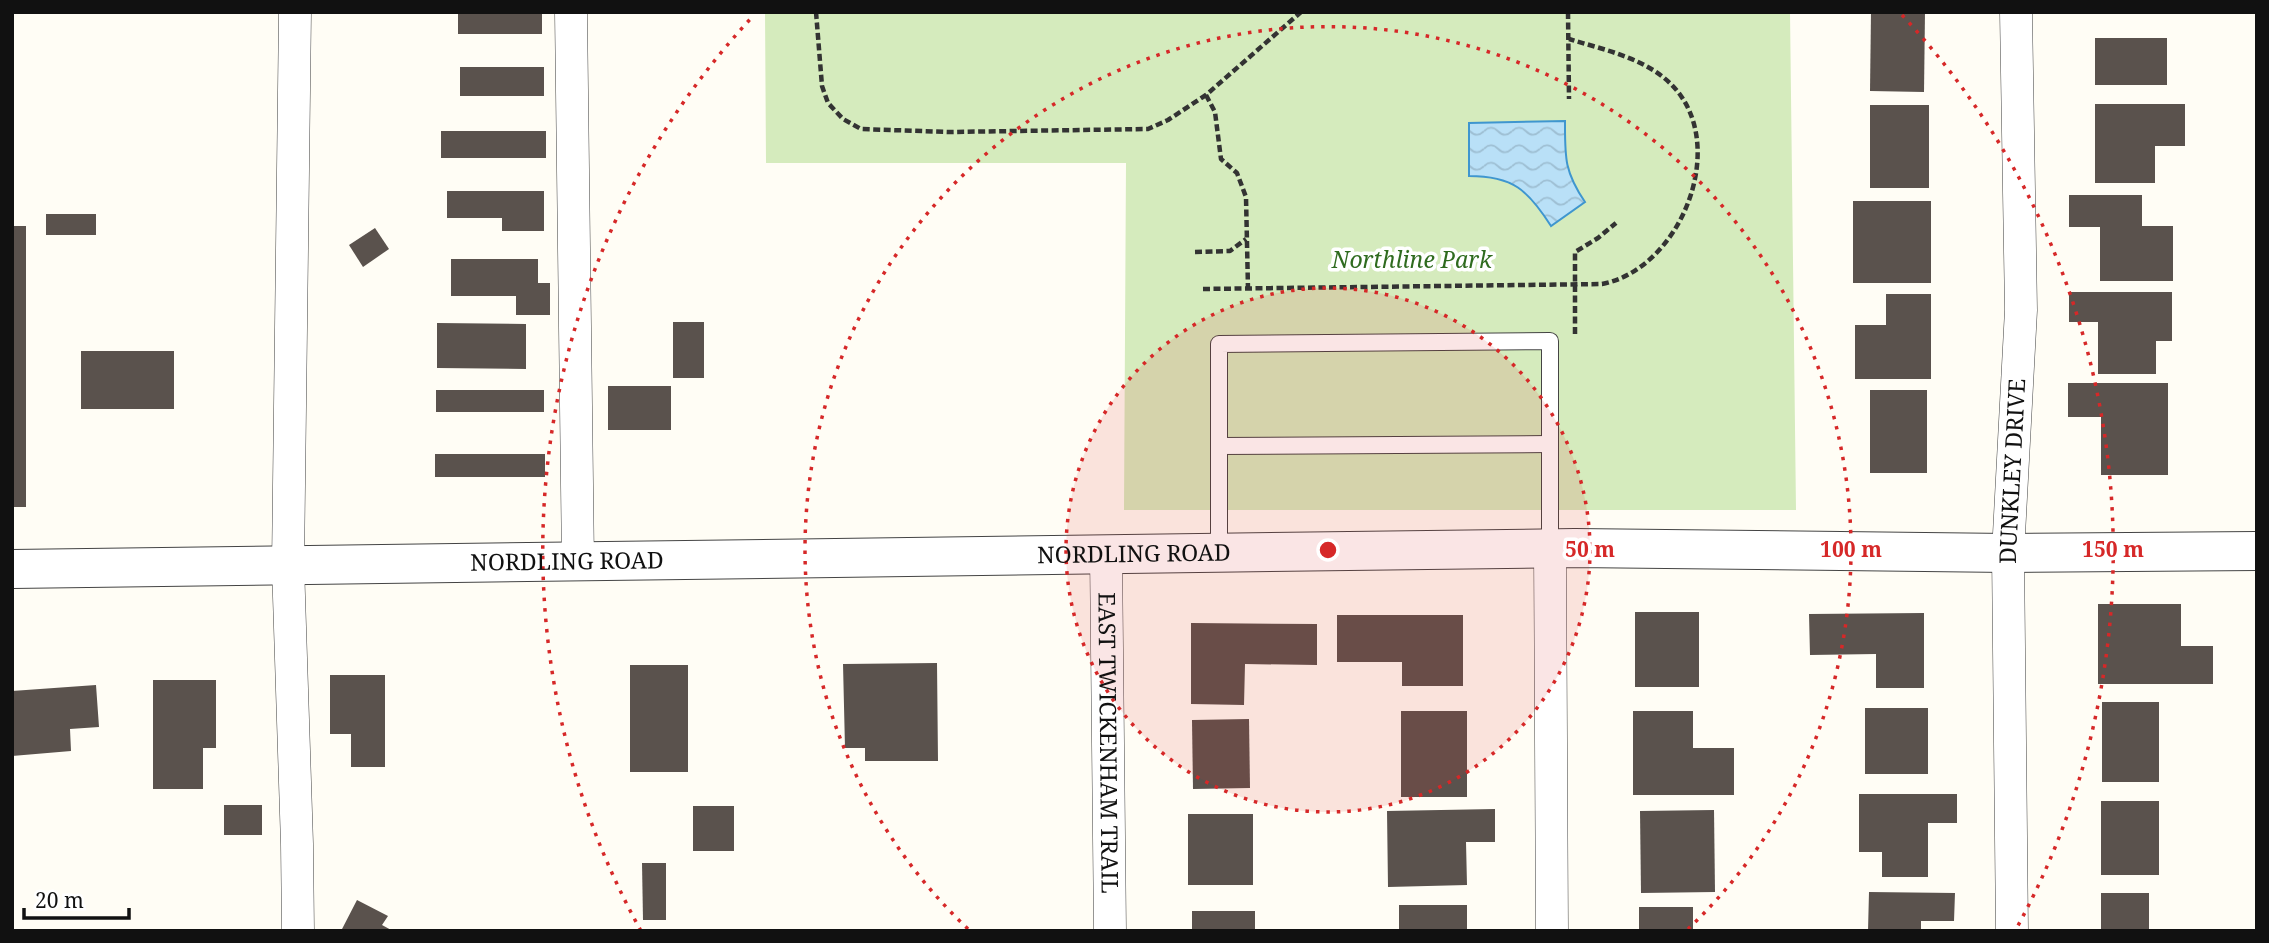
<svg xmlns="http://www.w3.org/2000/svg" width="2269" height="943" font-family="'Noto Serif',serif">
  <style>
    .park { fill: #d5ebbd }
    .water { fill: url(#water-waves); stroke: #3f96cf; stroke-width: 2 }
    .building { fill: #5a524d }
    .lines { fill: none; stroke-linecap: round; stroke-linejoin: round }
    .service-casing { stroke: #444; stroke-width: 18 }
    .minor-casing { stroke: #444; stroke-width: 33 }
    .tertiary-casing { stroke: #444; stroke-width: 40 }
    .path { stroke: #333; stroke-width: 4.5; stroke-dasharray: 7 3.5; stroke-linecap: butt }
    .service { stroke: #fff; stroke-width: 16 }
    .minor { stroke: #fff; stroke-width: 32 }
    .tertiary { stroke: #fff; stroke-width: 38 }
    .ring { fill: none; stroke: #d62828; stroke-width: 3.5; stroke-dasharray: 3.5 7 }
    .labels { text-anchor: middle; stroke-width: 7; stroke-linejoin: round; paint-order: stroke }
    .park-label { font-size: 23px; font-style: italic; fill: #2f6b1f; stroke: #fff }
    .street-label { font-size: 23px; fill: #111; stroke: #fff }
    .centre { fill: #d62828; stroke: #fff; stroke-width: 3.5 }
    .ring-label { font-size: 21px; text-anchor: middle; font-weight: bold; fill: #d62828; stroke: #fff; stroke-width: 7; stroke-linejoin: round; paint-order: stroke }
  </style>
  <defs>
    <pattern id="water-waves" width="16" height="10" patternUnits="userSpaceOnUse" patternTransform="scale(1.75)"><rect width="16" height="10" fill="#b9e0f7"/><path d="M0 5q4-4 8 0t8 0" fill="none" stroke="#9ebfd3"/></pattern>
  </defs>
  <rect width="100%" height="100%" fill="#fffdf5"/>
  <!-- park -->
  <path class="park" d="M765 12H1790L1796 510H1124L1126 163H766Z"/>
  <!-- water -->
  <path class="water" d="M1565 121C1565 157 1564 171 1585 202L1551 226C1528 190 1513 176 1469 176V123Z"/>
  <!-- building -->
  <g class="building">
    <rect x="458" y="12" width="84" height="22"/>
    <path d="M1871 12H1925L1924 92 1870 91Z"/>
    <rect x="2095" y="38" width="72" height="47"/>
    <rect x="460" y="67" width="84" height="29"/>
    <path d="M2095 104H2185V146H2155V183H2095Z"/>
    <rect x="1870" y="105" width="59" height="83"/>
    <rect x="441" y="131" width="105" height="27"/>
    <path d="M447 191H544V231H502V218H447Z"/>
    <path d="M2069 195H2142V226H2173V281H2100V227H2069Z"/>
    <rect x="1853" y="201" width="78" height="82"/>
    <rect x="46" y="214" width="50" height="21"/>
    <rect x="12" y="226" width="14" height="281"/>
    <path d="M375 228 389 249 363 267 349 245Z"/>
    <path d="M451 259H538V283H550V315H516V296H451Z"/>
    <path d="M2069 292H2172V341H2156V374H2098V322H2069Z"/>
    <path d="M1886 294H1931V379H1855V325H1886Z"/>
    <rect x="673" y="322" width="31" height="56"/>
    <path d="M437 323 526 324V369L437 368Z"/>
    <rect x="81" y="351" width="93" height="58"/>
    <path d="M2068 383H2168V475H2101V417H2068Z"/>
    <rect x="608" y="386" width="63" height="44"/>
    <rect x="436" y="390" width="108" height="22"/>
    <rect x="1870" y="390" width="57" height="83"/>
    <rect x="435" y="454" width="110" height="23"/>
    <path d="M2098 604H2181V646H2213V684H2098Z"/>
    <rect x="1635" y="612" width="64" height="75"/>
    <path d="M1924 613V688H1876V654L1810 655 1809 614Z"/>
    <path d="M1337 615H1463V686H1402V662H1337Z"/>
    <path d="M1191 623 1317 624V665L1245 664 1244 705 1191 704Z"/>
    <path d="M937 663 938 761H865V748H845L843 664Z"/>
    <rect x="630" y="665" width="58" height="107"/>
    <path d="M330 675H385V767H351V734H330Z"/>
    <path d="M153 680H216V748H203V789H153Z"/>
    <path d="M96 685 99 727 70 729 71 751 12 756V691Z"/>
    <rect x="2102" y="702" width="57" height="80"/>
    <rect x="1865" y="708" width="63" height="66"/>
    <rect x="1401" y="711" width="66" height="86"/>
    <path d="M1633 711H1693V748H1734V795H1633Z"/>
    <path d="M1249 719 1250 788 1193 789 1192 720Z"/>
    <path d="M1859 794H1957V823H1928V877H1882V852H1859Z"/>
    <rect x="2101" y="801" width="58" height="74"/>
    <rect x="224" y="805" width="38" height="30"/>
    <rect x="693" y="806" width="41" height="45"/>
    <path d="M1495 809V842H1466L1467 885 1388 887 1387 811Z"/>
    <path d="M1714 810 1715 892 1641 893 1640 811Z"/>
    <rect x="1188" y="814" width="65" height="71"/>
    <path d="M642 863H666V920H643Z"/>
    <path d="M1869 892 1955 893 1954 921H1921V931H1868Z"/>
    <rect x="2101" y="893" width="48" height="38"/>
    <path d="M357 900 388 916 382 925 393 931H341Z"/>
    <rect x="1399" y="905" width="68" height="26"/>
    <rect x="1639" y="907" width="54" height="24"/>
    <rect x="1192" y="911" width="63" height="20"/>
  </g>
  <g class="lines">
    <!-- service casing -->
    <g class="service-casing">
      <g id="service">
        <path d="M1219 446 1550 444"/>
        <path d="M1219 553V344L1550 341V549"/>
      </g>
    </g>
    <!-- minor casing -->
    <g class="minor-casing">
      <g id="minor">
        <path d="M295 12 288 565 297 844 298 931"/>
        <path d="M571 12 578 563"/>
        <path d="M1550 549 1552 931"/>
        <path id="s1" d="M1106 554 1110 931"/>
        <path id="s2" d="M2012 931 2008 553 2021 310 2016 12"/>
      </g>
    </g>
    <!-- tertiary casing -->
    <g class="tertiary-casing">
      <g id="tertiary">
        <path id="s3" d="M12 569 1575 548 2008 553 2257 551"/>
      </g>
    </g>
    <!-- path -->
    <g class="path">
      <path d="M816 12 822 86 828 103 843 119 861 129 949 132 1148 129 1168 120 1206 95 1301 12"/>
      <path d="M1568 12 1569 99"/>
      <path d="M1206 95 1215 112 1221 159 1237 173 1246 197 1248 289"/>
      <path d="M1195 252 1230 251 1246 239"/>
      <path d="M1203 289 1602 284C1676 270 1725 159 1681 96 1656 60 1608 51 1569 39"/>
      <path d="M1575 334V252L1598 238 1616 223"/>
    </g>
    <!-- service -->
    <use href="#service" class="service"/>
    <!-- minor -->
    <use href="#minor" class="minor"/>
    <!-- tertiary -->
    <use href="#tertiary" class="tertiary"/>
  </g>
  <!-- distance rings -->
  <circle cx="1328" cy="550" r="262" fill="#d62828" fill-opacity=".12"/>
  <g class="ring">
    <circle cx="1328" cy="550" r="262"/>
    <path d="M968 929A523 523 0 1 1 1688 929"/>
    <path d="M641 931A785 785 0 0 1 754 15M1902 15A785 785 0 0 1 2015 931"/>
  </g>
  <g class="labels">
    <!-- park labels -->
    <g class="park-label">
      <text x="1412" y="268">Northline Park</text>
    </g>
    <!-- street labels -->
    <g class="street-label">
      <text dy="8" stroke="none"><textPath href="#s2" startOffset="460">DUNKLEY DRIVE</textPath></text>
      <text dy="8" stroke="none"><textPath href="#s3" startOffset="1122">NORDLING ROAD</textPath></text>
      <text dy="8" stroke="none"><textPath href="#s3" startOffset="555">NORDLING ROAD</textPath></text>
      <text dy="8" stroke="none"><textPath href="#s1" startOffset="189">EAST TWICKENHAM TRAIL</textPath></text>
    </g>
  </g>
  <circle cx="1328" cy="550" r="10" class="centre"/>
  <g class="ring-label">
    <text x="1590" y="557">50 m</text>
    <text x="1851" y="557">100 m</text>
    <text x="2113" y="557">150 m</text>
  </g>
  <!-- border -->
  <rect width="2269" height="943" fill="none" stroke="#111111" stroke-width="28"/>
  <!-- scale -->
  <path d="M24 908v10h105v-10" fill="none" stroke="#111111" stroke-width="3.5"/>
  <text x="35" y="908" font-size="21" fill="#111111" stroke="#ffffff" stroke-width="5" paint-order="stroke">20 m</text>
</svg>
